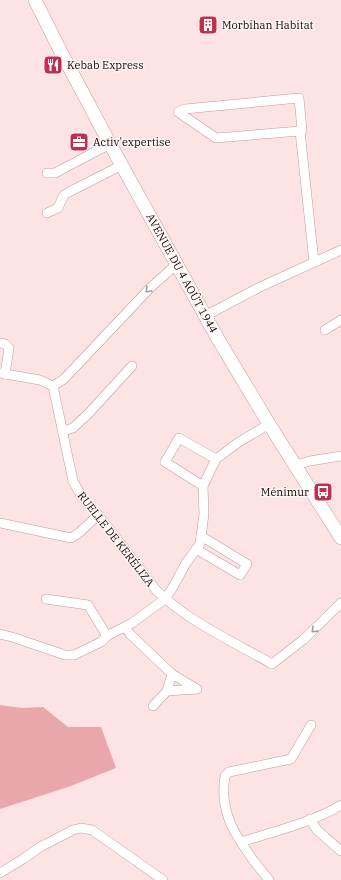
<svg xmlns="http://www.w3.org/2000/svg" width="341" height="880" font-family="'IBM Plex Serif',serif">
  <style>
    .green { fill: #e9a6ab }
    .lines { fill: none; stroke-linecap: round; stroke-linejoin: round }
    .street-casing { stroke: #c39a9c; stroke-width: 10 }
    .secondary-casing { stroke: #c39a9c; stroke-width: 14 }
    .street { stroke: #fff; stroke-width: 9 }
    .secondary { stroke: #fff; stroke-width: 13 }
    .oneway { stroke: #a29c9d }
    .labels { text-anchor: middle; stroke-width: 3; stroke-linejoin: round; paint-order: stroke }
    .poi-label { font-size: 11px; fill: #160809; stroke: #fef5f5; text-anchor: start }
    .street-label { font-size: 11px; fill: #160809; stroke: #fef5f5 }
  </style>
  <rect width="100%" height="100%" fill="#fee3e4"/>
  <!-- green -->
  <path class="green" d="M0 705 22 708 43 707 68 727H101L116 768 68 787 0 809Z"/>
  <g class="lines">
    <!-- street casing -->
    <g class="street-casing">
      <g id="street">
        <path d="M299 98 302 130 300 131 216 138 178 112 185 109Z"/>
        <path d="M300 131 314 262"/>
        <path d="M47 173H55L110 144"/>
        <path d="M47 213 58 208 64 195 69 192 122 165"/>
        <path d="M205 316 258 288 341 250"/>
        <path d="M325 330 341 320"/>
        <path d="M0 343 5 344 9 348 5 374 0 373"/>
        <path d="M5 374 40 380 53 386"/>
        <path d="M53 386 73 481 82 497 104 522 156 590C187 621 234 642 272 664L303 640 341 603"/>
        <path d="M53 386 64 379 151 287 177 264"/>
        <path d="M63 431 73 428 89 413 132 366"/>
        <path d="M296 465 310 461 341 456"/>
        <path d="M203 486 165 462 179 438 216 459"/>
        <path d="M0 523 71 538 80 532 98 515"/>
        <path d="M196 549 240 575 247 564 201 536"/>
        <path d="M46 599 88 605 107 636"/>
        <path d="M125 627 130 634 172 674"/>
        <path d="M0 634 12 637 65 655H74L101 642 107 636 132 623 165 599 173 587 186 563 200 544 204 514 203 486 216 459 239 442 269 424"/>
        <path d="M153 706 167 691 172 674 197 689 167 691"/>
        <path d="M310 819 317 830 341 851"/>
        <path d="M241 842C227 822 221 800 225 776L229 772 291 759 311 725"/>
        <path d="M0 873 23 859 40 847 73 830 81 828 92 830 163 880"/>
        <path d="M269 880 253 860 241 842C272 832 314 822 341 805"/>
      </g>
    </g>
    <!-- secondary casing -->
    <g class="secondary-casing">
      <path id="secondary" d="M35 0 60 50 110 144 218 339 269 424 341 538"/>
    </g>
    <!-- street -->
    <use href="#street" class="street"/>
    <!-- secondary -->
    <use href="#secondary" class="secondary"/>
  </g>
  <!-- one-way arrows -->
  <defs><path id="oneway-chevron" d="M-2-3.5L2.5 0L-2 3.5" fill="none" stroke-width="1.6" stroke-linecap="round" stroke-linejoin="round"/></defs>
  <g class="oneway">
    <use href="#oneway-chevron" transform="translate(148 290) rotate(134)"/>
    <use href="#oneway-chevron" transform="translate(314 630) rotate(136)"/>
  </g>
  <!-- icons -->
  <defs>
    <g id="building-square" transform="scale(1)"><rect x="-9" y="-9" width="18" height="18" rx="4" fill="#c0304e" stroke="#fef5f5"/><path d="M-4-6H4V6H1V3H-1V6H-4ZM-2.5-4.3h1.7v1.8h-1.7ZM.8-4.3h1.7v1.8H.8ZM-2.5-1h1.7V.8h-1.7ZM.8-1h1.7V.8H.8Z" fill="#fff"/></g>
    <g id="restaurant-square" transform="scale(1)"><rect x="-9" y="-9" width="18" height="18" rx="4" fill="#c0304e" stroke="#fef5f5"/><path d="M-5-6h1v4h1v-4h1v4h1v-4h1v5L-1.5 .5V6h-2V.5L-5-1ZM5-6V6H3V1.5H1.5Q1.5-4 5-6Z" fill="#fff"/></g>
    <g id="office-square" transform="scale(1)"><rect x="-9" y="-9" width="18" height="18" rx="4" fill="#c0304e" stroke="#fef5f5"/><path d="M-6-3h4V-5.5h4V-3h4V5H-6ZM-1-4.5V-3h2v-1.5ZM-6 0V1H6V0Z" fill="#fff"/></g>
    <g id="bus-square" transform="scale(1)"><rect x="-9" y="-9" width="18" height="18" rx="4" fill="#c0304e" stroke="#fef5f5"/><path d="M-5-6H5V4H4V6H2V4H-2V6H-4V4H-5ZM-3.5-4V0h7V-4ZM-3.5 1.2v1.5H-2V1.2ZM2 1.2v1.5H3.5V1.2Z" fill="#fff"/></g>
  </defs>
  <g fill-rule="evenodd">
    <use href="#building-square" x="208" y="25"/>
    <use href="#restaurant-square" x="53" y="65"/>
    <use href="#office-square" x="79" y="142"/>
    <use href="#bus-square" x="323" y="492"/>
  </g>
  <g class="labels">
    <!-- poi labels -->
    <g class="poi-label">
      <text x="222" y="29">Morbihan Habitat</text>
      <text x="67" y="69">Kebab Express</text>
      <text x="93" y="146">Activ'expertise</text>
      <text x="309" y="496" text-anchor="end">Ménimur</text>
    </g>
    <!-- street labels -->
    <g class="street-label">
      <text transform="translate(182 273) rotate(61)" y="4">AVENUE DU 4 AOÛT 1944</text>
      <text transform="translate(116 539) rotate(52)" y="4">RUELLE DE KERÉLIZA</text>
    </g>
  </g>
</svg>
